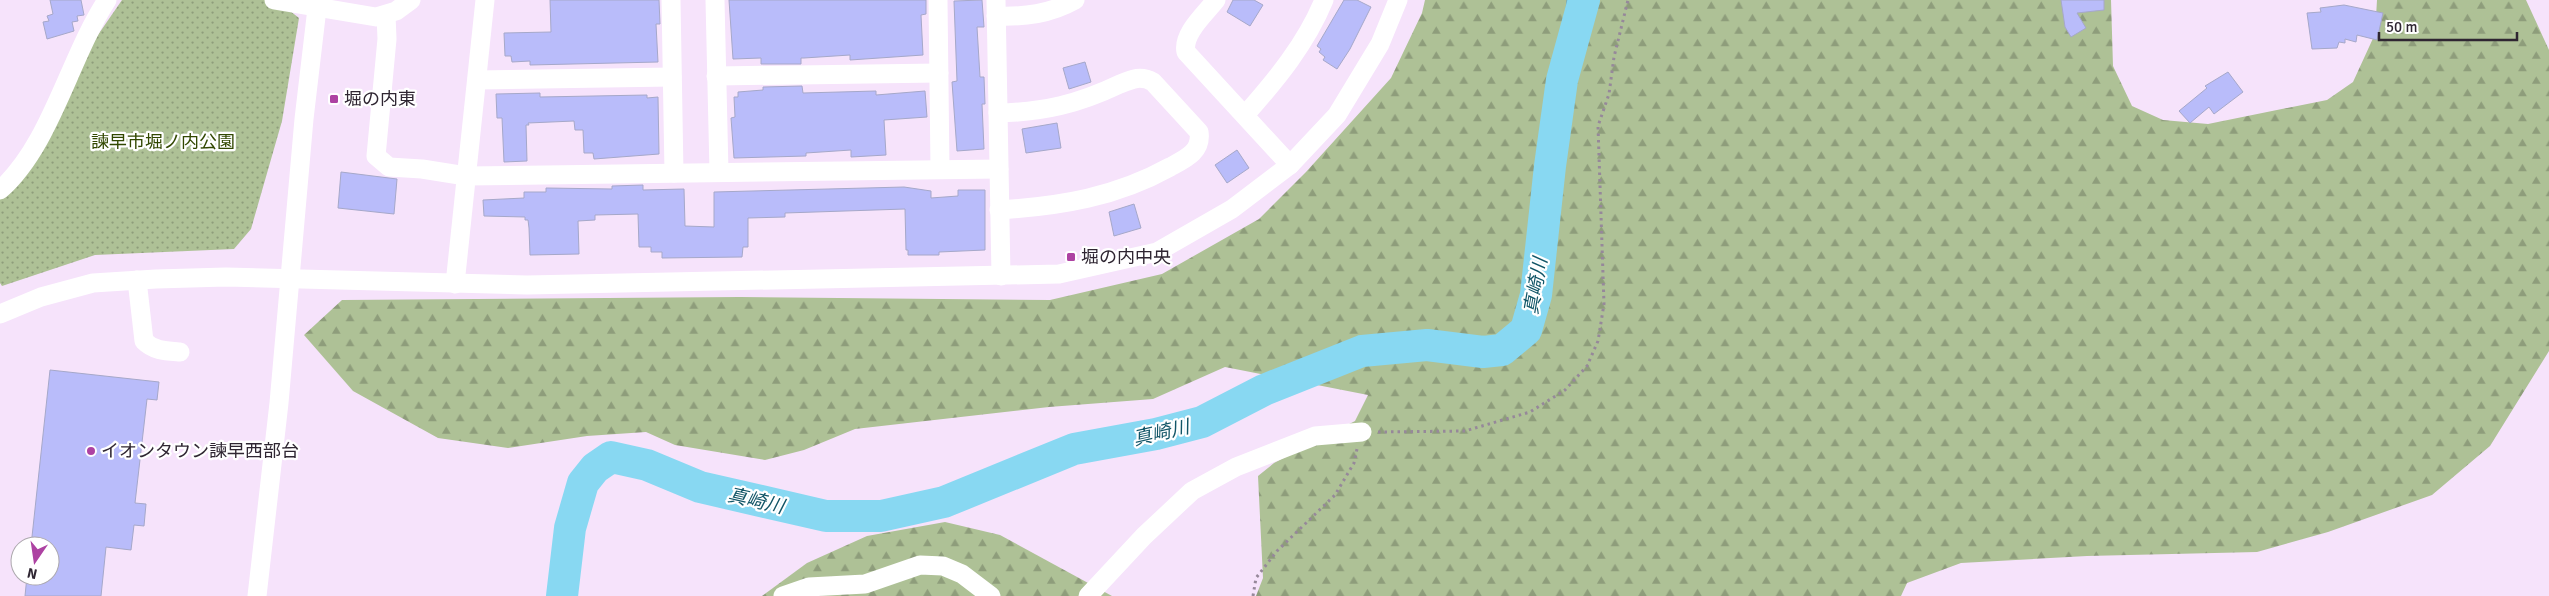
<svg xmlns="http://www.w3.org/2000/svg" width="2549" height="596" font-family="Signika,'Noto Sans JP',sans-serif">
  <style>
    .grass { fill: url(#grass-dots) }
    .forest { fill: url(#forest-firs) }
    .water { fill: url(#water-waves); stroke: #6da3b8 }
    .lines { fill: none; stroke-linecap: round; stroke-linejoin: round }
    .river { stroke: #88d8f2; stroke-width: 32 }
    .building { fill: #b9bcfa; stroke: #a6a8c9 }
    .path { stroke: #96889a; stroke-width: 3; stroke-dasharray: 2.5 4; stroke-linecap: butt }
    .minor { stroke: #fff; stroke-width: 19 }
    .poi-dot { fill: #ad42a2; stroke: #fff; stroke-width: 2 }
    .labels { text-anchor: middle; stroke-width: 4.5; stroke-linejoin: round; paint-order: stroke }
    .poi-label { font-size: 18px; fill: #2f2632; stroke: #fff; text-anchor: start }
    .park-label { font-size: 18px; fill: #324802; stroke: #fff }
    .water-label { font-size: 19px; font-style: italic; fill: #115567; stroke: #fff }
  </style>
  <defs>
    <pattern id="grass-dots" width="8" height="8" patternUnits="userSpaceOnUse" patternTransform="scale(1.25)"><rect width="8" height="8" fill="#aec196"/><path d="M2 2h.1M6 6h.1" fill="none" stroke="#8e9d7b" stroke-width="1.8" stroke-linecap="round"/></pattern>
    <pattern id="forest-firs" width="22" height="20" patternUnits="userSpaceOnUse" patternTransform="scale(1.25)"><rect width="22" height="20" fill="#aec196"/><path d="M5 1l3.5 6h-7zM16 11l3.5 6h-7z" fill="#8e9d7b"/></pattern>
    <pattern id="water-waves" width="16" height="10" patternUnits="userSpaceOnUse" patternTransform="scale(1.25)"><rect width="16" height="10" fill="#88d8f2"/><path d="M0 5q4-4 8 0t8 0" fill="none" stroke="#76b9d0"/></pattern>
  </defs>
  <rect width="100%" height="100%" fill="#f6e3fb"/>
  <!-- grass -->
  <path class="grass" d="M122 0H276L299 18 282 121 251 229 234 249 95 255 2 286 0 283V189L82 58Z"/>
  <!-- forest -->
  <g class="forest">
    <path d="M1425 0H2111L2113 66 2132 106 2163 120 2208 124 2327 100 2353 82 2375 34 2377 0H2526L2549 50V351L2490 446 2432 495 2328 532 2257 552 2087 556 1961 563 1907 583 1901 596H1256L1263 578 1258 476 1274 463 1355 421 1368 395 1225 367 1153 399 1049 407 855 429 804 450 765 460 675 445 646 432 587 436 508 448 438 438 353 391 304 335 342 300 740 297 1050 300 1162 274 1259 219 1306 172 1391 78 1422 13Z"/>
    <path d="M945 522 1000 535 1112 596H762L807 563 867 536Z"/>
  </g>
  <!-- water -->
  <path class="water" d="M1567 0H1591L1557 103Z"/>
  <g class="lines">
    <!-- river -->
    <path class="river" d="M562 596 570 528 583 483 595 468 611 457 647 465 700 487 826 516H881L944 502 1074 449 1156 434 1202 422 1264 390 1362 351 1427 345 1483 352 1502 350 1526 330 1536 295 1550 166 1562 80 1584 0"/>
  </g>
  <!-- building -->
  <g class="building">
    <path d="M50 0H81L84 15 77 16 78 21 72 22 74 31 47 39 43 22 49 21 47 16 53 14Z"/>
    <path d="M550 0H659L660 24H656L658 62 530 65V61L512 62 511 56H505L504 33 551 32Z"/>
    <path d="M729 0H926V14L921 15 923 55 850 60V55L804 58H801V64H761V58L733 59Z"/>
    <path d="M982 0 984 27H977L980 77H984L985 104H982L984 149 957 151 952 82 957 81 954 1Z"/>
    <path d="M1233 0H1254L1263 5 1250 26 1227 12Z"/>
    <path d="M1344 0H1357L1371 7 1350 49 1337 69 1323 60 1325 57 1319 52 1321 49 1317 46Z"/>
    <path d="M2061 0H2104V10L2077 13 2086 28 2071 37 2065 27Z"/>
    <path d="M2344 5 2383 13 2377 40 2357 35 2356 42 2345 39V43L2339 42 2337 48 2312 49 2307 13 2321 12 2320 8Z"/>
    <path d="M1085 62 1091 82 1069 89 1063 68Z"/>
    <path d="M2228 72 2243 92 2214 114 2209 107 2190 123 2179 111 2207 88 2205 86Z"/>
    <path d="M802 86 803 93 876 91V95L925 91 927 117 884 120 886 155 851 157V150L806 153V156L734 158 731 118 735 117 734 97H738V92L763 90V87Z"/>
    <path d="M540 93V97L647 95V98L658 97 659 154 594 159 593 153H584L583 130H575L574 121 528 123 529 125H526L527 161 504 162 502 118H497L496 94Z"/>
    <path d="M1057 123 1061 148 1026 153 1022 129Z"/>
    <path d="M1237 150 1249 168 1227 183 1215 165Z"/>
    <path d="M341 172 397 179 394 214 338 208Z"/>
    <path d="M643 185V190L684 189 685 226 714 227V192L904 187 931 191V198L958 196V190H985V250L939 252V255H908V250H906L905 209 785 213V217L748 218V247H743L742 257 662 258V252H651V247H639L638 214 595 215V220L578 221 579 254 530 255 529 228 528 220H525V217L484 216 483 200 524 198V192H546V188L612 189V186Z"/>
    <path d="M1134 204 1141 228 1114 236 1109 212Z"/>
    <path d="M50 370 159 382 157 400 147 399 135 503 146 504 144 526 134 525 131 550 106 547 101 596H25L27 576H50V546H31Z"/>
  </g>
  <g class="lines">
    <!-- path -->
    <g class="path">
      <path d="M1378 432 1465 431 1530 412 1565 390 1587 366 1598 341 1604 304 1598 126 1609 94 1614 57 1628 0"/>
      <path d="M1253 596 1256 578 1277 551 1335 495 1354 463 1357 449"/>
    </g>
    <!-- minor -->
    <g class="minor">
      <path d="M274 0 376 17 396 11 411 0"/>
      <path d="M671 0 674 173"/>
      <path d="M715 0 719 172"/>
      <path d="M938 0 940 169"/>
      <path d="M996 0 1001 276"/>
      <path d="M1216 0C1205 14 1182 34 1186 52L1290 165"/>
      <path d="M386 15 387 39 376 156 389 167 422 169 466 176 999 169"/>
      <path d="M996 16C1025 17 1050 14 1075 0"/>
      <path d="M716 76 939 73"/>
      <path d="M477 80 672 77"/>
      <path d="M998 113C1044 112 1078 104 1120 84 1132 79 1141 75 1153 82L1199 132C1202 152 1185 159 1170 167 1116 197 1061 206 999 210"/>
      <path d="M1245 115C1276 80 1306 44 1324 0"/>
      <path d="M0 190C51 145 69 58 107 0"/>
      <path d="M137 280 144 341C154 351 166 351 180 352"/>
      <path d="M455 284 485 0"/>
      <path d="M0 314 41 297 93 283 156 279 226 277 527 285 1059 274 1157 252 1232 209 1290 165 1337 115 1380 44 1398 0"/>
      <path d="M257 596 279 403 304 119 318 0"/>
      <path d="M783 596 809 587 865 584 920 565 943 566 962 574 991 596"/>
      <path d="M1088 596 1144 536 1192 491 1236 467 1315 436 1362 432"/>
    </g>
  </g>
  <!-- markers -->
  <g class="poi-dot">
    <rect x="329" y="94" width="10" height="10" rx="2.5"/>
    <rect x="1066" y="252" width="10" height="10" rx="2.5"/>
    <circle cx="91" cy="451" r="5"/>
  </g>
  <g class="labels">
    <!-- poi labels -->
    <g class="poi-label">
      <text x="344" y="105">堀の内東</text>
      <text x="1081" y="263">堀の内中央</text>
      <text x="101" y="457">イオンタウン諫早西部台</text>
    </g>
    <!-- park labels -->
    <g class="park-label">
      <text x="163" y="148">諫早市堀ノ内公園</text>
    </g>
    <!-- water labels -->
    <g class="water-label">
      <text transform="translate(1535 286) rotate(-80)" y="7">真崎川</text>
      <text transform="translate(1161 432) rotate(-13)" y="7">真崎川</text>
      <text transform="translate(756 500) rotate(13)" y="7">真崎川</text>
    </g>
  </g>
  <!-- north arrow -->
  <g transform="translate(35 561) rotate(193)"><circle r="24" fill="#ffffff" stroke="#aca8ad"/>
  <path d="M0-4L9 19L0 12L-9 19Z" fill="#ad42a2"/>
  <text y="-8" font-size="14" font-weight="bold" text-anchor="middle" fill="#2f2632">N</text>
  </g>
  <!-- scale -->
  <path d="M2379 32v8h138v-8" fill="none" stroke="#2f2632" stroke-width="2.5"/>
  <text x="2386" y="32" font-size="15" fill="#2f2632" stroke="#ffffff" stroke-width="4" paint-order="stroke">50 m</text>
</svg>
